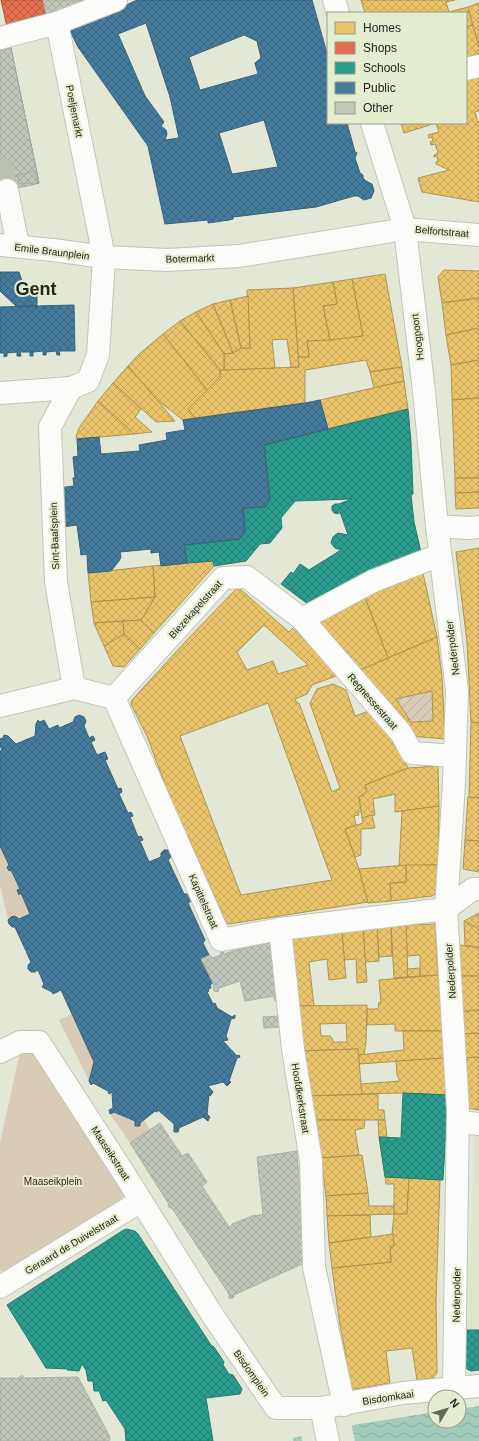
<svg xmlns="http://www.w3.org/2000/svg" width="479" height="1441" font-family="Arial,sans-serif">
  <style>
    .built { fill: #dce4c9 }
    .green { fill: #d8ccb7 }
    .garden { fill: url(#garden-furrows) }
    .water { fill: url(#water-waves) }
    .pier { fill: #e2e7d6 }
    .homes { fill: url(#homes-cross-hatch); stroke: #ad9452; fill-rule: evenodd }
    .shops { fill: url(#shops-cross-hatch); stroke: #ac5940 }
    .schools { fill: url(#schools-cross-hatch); stroke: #28796c }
    .public { fill: url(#public-cross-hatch); stroke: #3a6176; fill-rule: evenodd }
    .building { fill: url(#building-cross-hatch); stroke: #aab0a4 }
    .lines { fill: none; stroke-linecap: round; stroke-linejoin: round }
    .minor-tunnel { stroke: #bcc0b0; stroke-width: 22; stroke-dasharray: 22 11; stroke-linecap: butt }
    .minor-casing { stroke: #c1c5b8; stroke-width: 24 }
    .minor { stroke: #fbfbf9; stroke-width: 22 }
    .labels { text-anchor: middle; stroke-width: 4; stroke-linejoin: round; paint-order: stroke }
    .street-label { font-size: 10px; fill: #22251a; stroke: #e5edd0 }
    .park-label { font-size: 10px; fill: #3c2304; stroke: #e5edd0 }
    .town-label { font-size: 18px; font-weight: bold; fill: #22251a; stroke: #e5edd0 }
  </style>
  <defs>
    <pattern id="garden-furrows" width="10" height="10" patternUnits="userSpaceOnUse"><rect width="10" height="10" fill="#d8ccb7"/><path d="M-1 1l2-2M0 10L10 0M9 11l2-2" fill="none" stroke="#b9af9d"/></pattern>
    <pattern id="water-waves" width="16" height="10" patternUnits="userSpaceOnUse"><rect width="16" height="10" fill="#a1cbba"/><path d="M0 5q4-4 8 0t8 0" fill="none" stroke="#8aae9f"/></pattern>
    <pattern id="homes-cross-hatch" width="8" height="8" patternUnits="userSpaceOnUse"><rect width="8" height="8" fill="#e9c46a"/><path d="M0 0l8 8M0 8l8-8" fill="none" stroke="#c8a85b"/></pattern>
    <pattern id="shops-cross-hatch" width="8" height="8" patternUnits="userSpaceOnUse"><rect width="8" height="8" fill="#e76f51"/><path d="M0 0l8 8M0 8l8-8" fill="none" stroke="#bb5b42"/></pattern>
    <pattern id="schools-cross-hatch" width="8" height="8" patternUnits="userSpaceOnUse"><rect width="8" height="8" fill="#2a9d8f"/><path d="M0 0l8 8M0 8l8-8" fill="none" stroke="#248074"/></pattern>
    <pattern id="public-cross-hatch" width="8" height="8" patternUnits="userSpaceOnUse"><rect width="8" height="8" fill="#457b9d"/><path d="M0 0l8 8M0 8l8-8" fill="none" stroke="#39657f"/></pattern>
    <pattern id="building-cross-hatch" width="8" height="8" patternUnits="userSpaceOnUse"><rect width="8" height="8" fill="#bfc6ba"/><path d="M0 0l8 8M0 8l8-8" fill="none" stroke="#a4aa9f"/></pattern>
  </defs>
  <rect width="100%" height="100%" fill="#e2e7d6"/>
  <!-- built -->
  <path class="built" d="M475 1130 479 1131V1370H471L467 1369 466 1366Z"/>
  <!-- green -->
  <g class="green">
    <path d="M0 846 20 889 17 891 18 894 21 893 30 914 19 919 15 916 11 917 8 920 0 885Z"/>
    <path d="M72 1014 94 1062 89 1081 59 1020Z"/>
    <path d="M29 1051 33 1054 123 1190 122 1191 123 1196 120 1200 121 1202 3 1274 0 1269V1143L20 1052Z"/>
    <path d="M114 1112 135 1121V1126H139L140 1123 144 1120 150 1130 130 1143 110 1114Z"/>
  </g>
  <!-- garden -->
  <path class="garden" d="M432 691 433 721 411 722 396 699Z"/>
  <!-- water -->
  <path class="water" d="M479 1406V1441H293V1438L353 1425 435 1412V1421H459V1409Z"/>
  <!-- pier -->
  <path class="pier" d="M351 1423 355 1441H302L301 1434Z"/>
  <!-- homes -->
  <g class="homes">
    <path d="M361 0H455L446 2 449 12 468 7 473 25 466 27V13H365Z"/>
    <path d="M479 3V48L468 7Z"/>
    <path d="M473 25 479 48V54L466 57V27Z"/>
    <path d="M479 73V111L475 112 478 122 479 121V202L422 192 418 178 449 170 436 164V162L438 161 437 156 434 157V155L437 154 438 151 436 148V145L435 144 431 145 430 142 433 141 432 137 429 138 428 135 439 132 436 123 404 133 401 123H466V77Z"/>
    <path d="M444 270 479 271V298L442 303 438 277Z"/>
    <path d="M385 274 402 367 370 372 366 360 305 370V403L195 418 188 409 220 377V370L299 367 298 357H309L307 341 363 336 352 279Z"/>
    <path d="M352 279 363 336 330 340 323 306 337 304 333 282Z"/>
    <path d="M333 282 337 304 323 306 330 340 307 341 309 357H298L293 288Z"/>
    <path d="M293 288 299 367H291L287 339 272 340 275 368 224 370V354L233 353 241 348H250L247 290Z"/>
    <path d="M248 296 250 348H241L230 300Z"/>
    <path d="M479 298V328L446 335 442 303Z"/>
    <path d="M230 300 241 348 233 353 213 304Z"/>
    <path d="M213 304 233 353 224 354 196 312Z"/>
    <path d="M196 312 224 354V370H220L180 321Z"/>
    <path d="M180 321 220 370V377L207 390 163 334Z"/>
    <path d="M479 328V360L451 365 446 335Z"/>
    <path d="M163 334 207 390 188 409 195 418 183 420 157 400 128 366 138 355Z"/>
    <path d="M479 360V398L452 400 451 365Z"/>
    <path d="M128 366 157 400 175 421 156 422 113 383Z"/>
    <path d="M402 367 404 381 374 388 370 372Z"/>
    <path d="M404 381 408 409 328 429 320 400Z"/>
    <path d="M113 383 141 409 135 417 152 432 134 434 98 401Z"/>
    <path d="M479 398V478H455L452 400Z"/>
    <path d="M98 401 134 434 77 439 76 437 79 428Z"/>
    <path d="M455 478H479V492L455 493Z"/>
    <path d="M479 492V508L456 509 455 493Z"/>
    <path d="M479 548V723L471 722 467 642 456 552Z"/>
    <path d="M213 561 214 566 154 633 141 620 155 597 153 566Z"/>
    <path d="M153 566 155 597 91 602 88 573Z"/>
    <path d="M423 573 437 637 388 658 364 595Z"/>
    <path d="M236 589H240L289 632 295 626 341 674 312 685 307 694 295 699 297 703H299L332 792 340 788 310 703 317 689 333 684 346 690 355 716 369 711 396 743 408 768 365 785 367 790 363 795 359 797 362 811 358 812 359 815 354 816 356 825 345 829 359 869 368 902 229 924 225 921 188 836 185 838 147 736 131 704 132 700 186 641ZM264 625 308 665 278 674 273 661 247 670 237 652ZM268 703 332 880 241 895 180 736Z"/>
    <path d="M364 595 388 658 358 671 317 621Z"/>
    <path d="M155 597 141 620 94 623 91 602Z"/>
    <path d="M141 620 154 633 140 649 124 634 123 621Z"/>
    <path d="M123 621 124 634 104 646 94 623Z"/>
    <path d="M124 634 140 649 124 667 113 666 104 646Z"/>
    <path d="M437 637 442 677 445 739 410 736 358 671ZM432 691 433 721 411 722 396 699Z"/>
    <path d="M471 722 479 723V798L469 797Z"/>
    <path d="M438 766 439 806 395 812V794L373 799 375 815 362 818 359 797 363 795 367 790 365 785 408 768Z"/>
    <path d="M468 797 479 798V841L465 840Z"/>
    <path d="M439 806 438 865 399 866 402 811Z"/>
    <path d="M372 815 375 828 361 829V855L355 857 345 829 363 823 362 818Z"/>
    <path d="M465 840 479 841V872L463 869Z"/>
    <path d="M406 865H438L436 893 432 896 391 901 390 883 406 882Z"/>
    <path d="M406 865V882L390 883 391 901 368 903 359 869Z"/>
    <path d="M479 913V929L464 921Z"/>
    <path d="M464 921 479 929V948L465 945Z"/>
    <path d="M435 924 438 975 420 976V955L407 956 406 925Z"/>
    <path d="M406 925 408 977 394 978 391 926Z"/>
    <path d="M391 926 392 956 379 957 377 927Z"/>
    <path d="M377 927 379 961 365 962 363 928Z"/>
    <path d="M363 928 367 982 357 983 356 959 344 960 342 932Z"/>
    <path d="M342 932 346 978 329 980 327 959 309 962 314 1006H295L291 939Z"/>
    <path d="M455 944 479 948V976H456Z"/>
    <path d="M420 968V976L408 977 407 969Z"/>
    <path d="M438 975 443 1031H395V1024L367 1025V1009H378L379 1002 381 1003 379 980Z"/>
    <path d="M456 976H479V1010L458 1012Z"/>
    <path d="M367 1005 366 1043 364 1055H358V1049L300 1051 295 1006ZM346 1023 347 1042H333L332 1038 330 1036H321L320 1024Z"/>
    <path d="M479 1010V1033L462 1034 458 1012Z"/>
    <path d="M403 1031H443L445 1058 359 1064 358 1055 404 1050Z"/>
    <path d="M479 1033V1057L464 1058 462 1034Z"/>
    <path d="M358 1049 362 1094 310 1096 300 1051Z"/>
    <path d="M479 1057V1110L467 1108 464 1058Z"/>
    <path d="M445 1058 448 1095 403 1093 362 1094 361 1084 400 1081 397 1075 396 1061Z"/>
    <path d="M378 1094V1110H384L385 1120H314L310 1096Z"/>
    <path d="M314 1120H365L364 1128 355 1130 359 1155 321 1158Z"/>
    <path d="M378 1120H385L387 1137H379Z"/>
    <path d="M362 1155 368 1193 326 1196 321 1158Z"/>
    <path d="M385 1177 409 1178 407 1214H394V1184H386Z"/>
    <path d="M409 1178 440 1180 436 1301 437 1373 433 1378 417 1380 412 1348 386 1351 390 1383 354 1389 351 1388 347 1383 346 1356 339 1319 332 1268 391 1262 390 1246H394L392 1234 394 1214H407Z"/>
    <path d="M368 1193 369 1206H394V1214L327 1216 326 1196Z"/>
    <path d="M370 1215 371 1237 329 1243 327 1216Z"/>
    <path d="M393 1234 394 1246H390L391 1262 332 1268 329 1243Z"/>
  </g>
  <!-- shops -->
  <path class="shops" d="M1 0H43L47 19 7 27Z"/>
  <!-- schools -->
  <g class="schools">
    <path d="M408 409 411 442 413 494 411 495 414 522 421 552 308 604 281 584 291 572 293 574 300 564 309 570 341 550 335 548 331 543 333 537 338 533 348 535 340 512 338 514 334 513 332 510V506L335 504H339L352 499 295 501 281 518 282 528 270 543 260 544 246 561 214 566 213 561 187 563 184 545 240 539 245 532 243 508 265 507 270 500 264 445Z"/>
    <path d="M403 1093 448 1095 443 1180 385 1177 379 1137 401 1138Z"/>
    <path d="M126 1229 135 1231 138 1234 211 1345 214 1347 224 1362 223 1365 229 1374 233 1375 242 1389 240 1394 206 1398 213 1441H126L125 1429 106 1400 103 1401 99 1391H94L93 1381H88L86 1370 82 1364 79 1371 67 1370 68 1369 46 1368 7 1305 122 1231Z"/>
    <path d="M467 1330H479V1370L471 1371 467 1369 466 1366Z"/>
  </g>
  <!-- public -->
  <g class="public">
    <path d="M137 0H312L328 57V123H347L355 152 357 153 355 158 360 173 363 175V178L366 181 372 184 374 191 371 198 364 200 358 196H354L316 207 233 217V219L229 220 208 223V220L165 224 148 146 78 47 68 27 99 18ZM146 23 170 97 179 138 165 140 167 134 166 130 161 126 164 122 145 96 118 34ZM244 35 257 41 261 58 255 63 258 74 200 90 189 57ZM264 120 278 167 232 174 219 133Z"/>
    <path d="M10 44 39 183 0 191V46Z"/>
    <path d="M0 272H19L22 281 25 285 37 290V306L17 307 0 291Z"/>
    <path d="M74 305 75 351H59L60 355H57L56 351 46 352V355H43V351L33 352V356H30V352H20L21 356H17V352L7 353V356L4 357V353H0V307Z"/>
    <path d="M320 400 328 429 264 445 270 500 265 507 243 508 245 532 240 539 184 545 187 563 161 566 159 552 151 553V549L120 552 121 557 119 561 111 571 88 573 87 554 81 555 77 525 62 527 58 488 74 486 73 478H75L73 457 78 456 77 439 99 437 101 454 140 451 139 445 167 440 166 433 185 430 183 420 305 403Z"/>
    <path d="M79 715 84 717 86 721 84 726 89 738 93 736 95 740 91 742 97 755 105 752 108 759 105 760 118 789 121 788 122 792 119 794 128 813 131 812 133 816 130 817 138 837 141 836 143 840 140 841 149 862 161 857V853L164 850H168L171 853V857L168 860 184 894H187L190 897 191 901 188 903 205 940 203 943 209 955 201 959 213 983 210 985 211 988 208 989 209 991 207 992 213 1004 215 1003 217 1008 232 1017 235 1015V1018L231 1019 226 1036 228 1040 223 1041 237 1056 239 1055 240 1057 237 1058 229 1081 231 1082 227 1086 223 1082 208 1086 213 1092 210 1096 209 1094 207 1114 210 1117 208 1121 203 1117 179 1128 178 1132H174V1124L158 1110 157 1112 155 1111 140 1123V1126H135V1121L114 1112 110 1114 109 1110 113 1108 112 1092 109 1094 108 1091 93 1083 91 1085 89 1081 94 1062 61 990 53 994 52 992 42 987 44 984 38 970 35 972H31L28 969V965L31 962 15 927H12L9 924 8 920 11 917 15 916 19 919 30 914 21 893 19 895 17 890 20 889 11 870 9 871 7 867 9 865 0 846V751L2 750 0 746V739L3 738 4 735 8 736 16 744 35 736 36 724 38 720 40 722 44 720 49 729 58 725 59 728 73 722 75 717Z"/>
  </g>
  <!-- building -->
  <g class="building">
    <path d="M43 0H109L47 19Z"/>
    <path d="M10 44 39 183H37L35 171 18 175 19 184 32 183V185L0 191V46Z"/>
    <path d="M35 171 37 183 32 185V183L19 184 18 175Z"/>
    <path d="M269 943 280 1000 275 1001 274 996 245 1001 240 981 219 988 218 992 214 991 213 983 201 959 210 955 212 958 221 955 220 953 223 952 224 954 236 950Z"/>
    <path d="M280 1016 281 1027 264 1028 263 1017Z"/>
    <path d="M160 1123 182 1156 188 1153 207 1182 202 1186 229 1227 232 1226V1224L255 1215 256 1216 263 1214 257 1157 297 1151 298 1153 297 1156 307 1260 304 1263 234 1295 233 1298H229V1294L172 1208H170L168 1206 169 1204 130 1143Z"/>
    <path d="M20 1376H23V1378L78 1377 110 1437 109 1441H0V1378H20Z"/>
  </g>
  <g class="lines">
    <!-- minor-tunnel -->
    <path class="minor-tunnel" d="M0 160 7 190"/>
    <!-- minor casing -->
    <g class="minor-casing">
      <g id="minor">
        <path d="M334 0 338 13"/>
        <path d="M57 23 116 0"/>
        <path d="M0 38 57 23 104 257 98 355 88 381 71 388 0 393"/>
        <path d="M466 69 479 66"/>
        <path d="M372 123 405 229 424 392 437 526 457 691 454 783 446 909 458 1111 454 1388"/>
        <path d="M7 190 18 246"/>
        <path d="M0 245 53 250 104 257 167 260 239 256 405 229 479 235"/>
        <path d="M71 388 50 427 56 582 74 688"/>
        <path d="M437 526 468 528 479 527"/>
        <path d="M302 619 373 581 440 555"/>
        <path d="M114 698 221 940 280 929 446 909 473 889H479"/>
        <path d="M114 698 223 578 247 577 302 619 401 733 412 753 455 756"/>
        <path d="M0 706 74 688 114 698"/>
        <path d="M280 929 293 1049 311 1161 314 1267 344 1405"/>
        <path d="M0 1052 20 1042H39L123 1172 213 1316 276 1408H321L403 1393 479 1386"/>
        <path d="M458 1122 479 1124"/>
        <path d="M0 1287 141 1201"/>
        <path d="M321 1408 328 1441"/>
      </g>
    </g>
    <!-- minor -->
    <use href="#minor" class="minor"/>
  </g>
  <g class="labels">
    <!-- street labels -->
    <g class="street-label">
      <text transform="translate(75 111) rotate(79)" y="4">Poeljemarkt</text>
      <text transform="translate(442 231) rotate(5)" y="4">Belfortstraat</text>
      <text transform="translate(52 251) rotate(7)" y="4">Emile Braunplein</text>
      <text transform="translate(190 258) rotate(-2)" y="4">Botermarkt</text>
      <text transform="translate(417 337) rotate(-97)" y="4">Hoogpoort</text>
      <text transform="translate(54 536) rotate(-92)" y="4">Sint-Baafsplein</text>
      <text transform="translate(195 609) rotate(-48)" y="4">Biezekapelstraat</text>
      <text transform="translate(452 648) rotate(-97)" y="4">Nederpolder</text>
      <text transform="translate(373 701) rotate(49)" y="4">Regnessestraat</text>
      <text transform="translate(204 901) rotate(66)" y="4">Kapittelstraat</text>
      <text transform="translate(450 971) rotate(-94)" y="4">Nederpolder</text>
      <text transform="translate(301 1098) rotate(81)" y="4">Hoofdkerkstraat</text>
      <text transform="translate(111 1153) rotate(57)" y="4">Maaseikstraat</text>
      <text transform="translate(71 1244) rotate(-31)" y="4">Geraard de Duivelstraat</text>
      <text transform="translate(456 1295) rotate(-89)" y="4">Nederpolder</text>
      <text transform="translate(252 1373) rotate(55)" y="4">Bisdomplein</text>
      <text transform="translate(388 1397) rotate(-9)" y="4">Bisdomkaai</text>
    </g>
    <!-- park labels -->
    <g class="park-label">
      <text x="53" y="1185">Maaseikplein</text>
    </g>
    <!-- town labels -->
    <g class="town-label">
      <text x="36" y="295">Gent</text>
    </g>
  </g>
  <!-- legend -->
  <rect x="327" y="12" width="140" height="112" fill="#e5edd0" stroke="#979d87"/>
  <rect x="335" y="22" width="20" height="12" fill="#e9c46a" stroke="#979d87"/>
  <text x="363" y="32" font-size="12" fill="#22251a">Homes</text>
  <rect x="335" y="42" width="20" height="12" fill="#e76f51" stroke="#979d87"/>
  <text x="363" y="52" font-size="12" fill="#22251a">Shops</text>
  <rect x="335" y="62" width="20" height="12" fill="#2a9d8f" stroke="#979d87"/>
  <text x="363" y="72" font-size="12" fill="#22251a">Schools</text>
  <rect x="335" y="82" width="20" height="12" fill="#457b9d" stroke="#979d87"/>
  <text x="363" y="92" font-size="12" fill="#22251a">Public</text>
  <rect x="335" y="102" width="20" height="12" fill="#bfc6ba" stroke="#979d87"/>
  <text x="363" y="112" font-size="12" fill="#22251a">Other</text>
  <!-- north arrow -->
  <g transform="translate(447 1409) rotate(52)"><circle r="19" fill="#e5edd0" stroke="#979d87"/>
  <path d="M0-3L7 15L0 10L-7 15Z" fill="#65695c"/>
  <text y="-6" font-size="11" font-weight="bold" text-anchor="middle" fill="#22251a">N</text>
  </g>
</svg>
